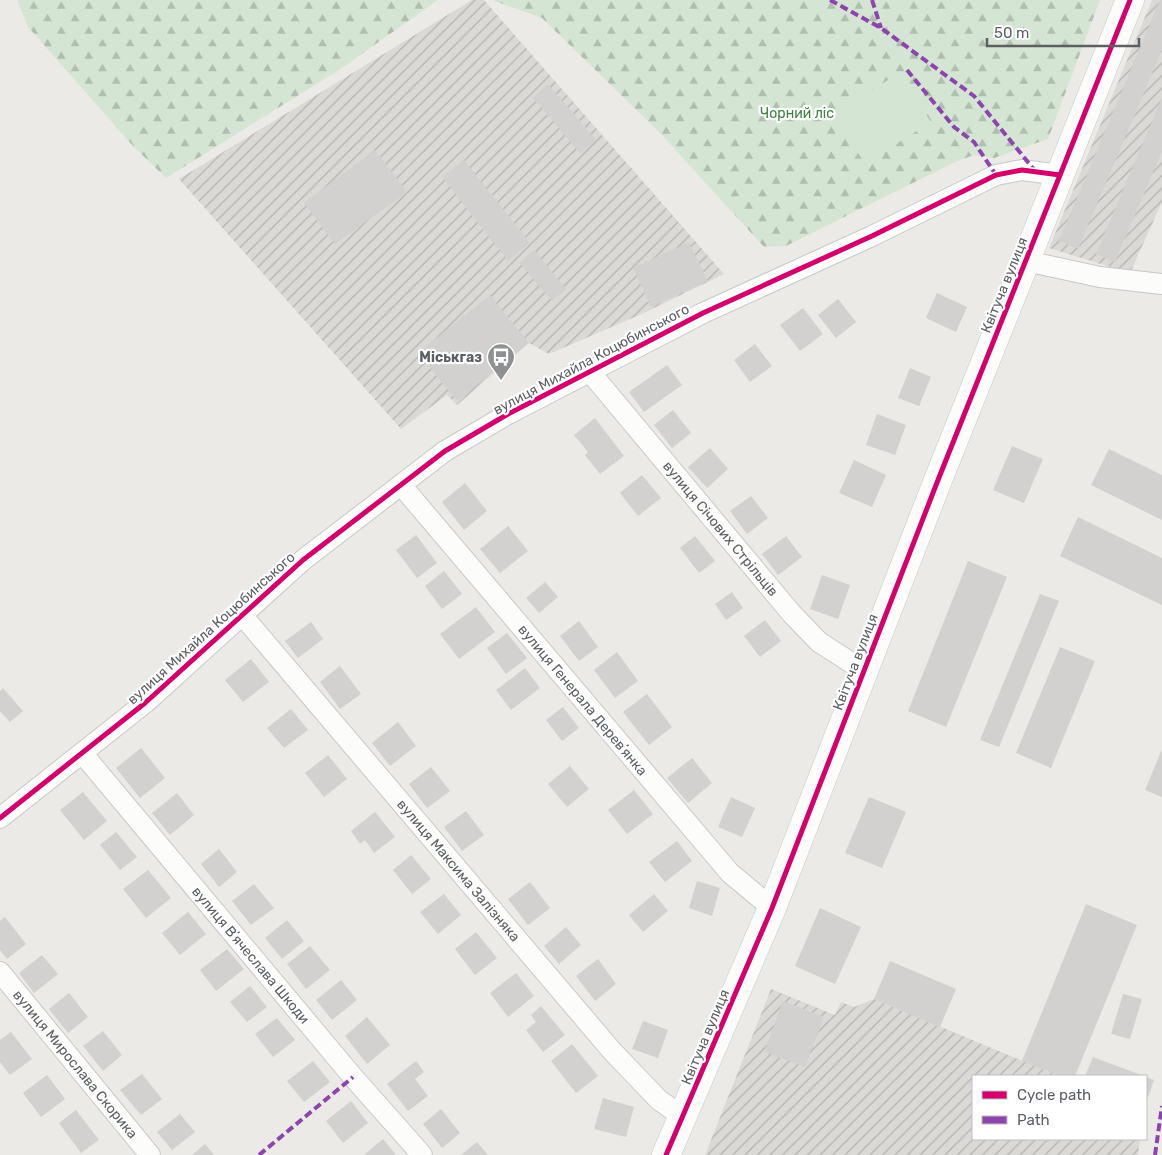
<svg xmlns="http://www.w3.org/2000/svg" width="1162" height="1155" font-family="Rubik,sans-serif">
  <style>
    .industrial { fill: url(#industrial-furrows) }
    .forest { fill: url(#forest-firs) }
    .green { fill: #d4e6d3 }
    .building { fill: #d2d1cf }
    .lines { fill: none; stroke-linecap: round; stroke-linejoin: round }
    .street-casing { stroke: #c8c8c8; stroke-width: 22 }
    .secondary-casing { stroke: #c8c8c7; stroke-width: 29 }
    .street { stroke: #fcfcfb; stroke-width: 20 }
    .secondary { stroke: #fcfcfb; stroke-width: 28 }
    .quiet { stroke: #8e44ad; stroke-width: 4; stroke-dasharray: 8 4; stroke-linecap: butt }
    .cycleway-casing { stroke: #fff; stroke-width: 8 }
    .cycleway { stroke: #d6006c; stroke-width: 5 }
    .labels { text-anchor: middle; stroke-width: 4.5; stroke-linejoin: round; paint-order: stroke }
    .park-label { font-size: 14px; fill: #3c8240; stroke: #fff }
    .street-label { font-size: 14px; fill: #5c5f63; stroke: #fff }
    .poi-label { font-size: 14px; font-weight: bold; fill: #5c5f63; stroke: #fff; text-anchor: end }
  </style>
  <defs>
    <pattern id="industrial-furrows" width="10" height="10" patternUnits="userSpaceOnUse" patternTransform="scale(1.25)"><rect width="10" height="10" fill="#dbd9d6"/><path d="M-1 1l2-2M0 10L10 0M9 11l2-2" fill="none" stroke="#b5b3b1"/></pattern>
    <pattern id="forest-firs" width="22" height="20" patternUnits="userSpaceOnUse" patternTransform="scale(1.25)"><rect width="22" height="20" fill="#d4e6d3"/><path d="M5 1l3.5 6h-7zM16 11l3.5 6h-7z" fill="#afbeaf"/></pattern>
  </defs>
  <rect width="100%" height="100%" fill="#ebeae6"/>
  <!-- industrial -->
  <g class="industrial">
    <path d="M472 0H484L724 274 644 313 549 354 529 343 457 405 447 395 401 429 179 179Z"/>
    <path d="M1152 0H1162V202L1130 273 1049 248Z"/>
    <path d="M771 989 835 1015 841 1002 854 1007 874 999 1059 1076H973V1139H1140L1138 1155H705Z"/>
  </g>
  <!-- forest -->
  <g class="forest">
    <path d="M17 0H438L342 68 166 178 133 146 28 27Z"/>
    <path d="M492 0H1100L1048 139 994 158 974 155 953 163 786 246 764 247 660 133 542 18Z"/>
  </g>
  <!-- green -->
  <path class="green" d="M899 73 931 122 865 164 834 114Z"/>
  <!-- building -->
  <g class="building">
    <path d="M1160 0H1162V50L1078 249 1059 241Z"/>
    <path d="M548 84 596 140 580 153 533 98Z"/>
    <path d="M1162 98V151L1115 262 1096 254Z"/>
    <path d="M375 150 407 192 335 244 304 203Z"/>
    <path d="M464 160 530 243 508 261 442 177Z"/>
    <path d="M689 242 708 281 651 307 633 268Z"/>
    <path d="M534 250 566 289 552 301 520 263Z"/>
    <path d="M937 293 967 307 956 332 926 318Z"/>
    <path d="M490 295 529 343 457 401 418 353Z"/>
    <path d="M838 299 856 322 836 338 818 315Z"/>
    <path d="M803 308 823 334 800 351 780 325Z"/>
    <path d="M755 344 772 366 750 382 734 360Z"/>
    <path d="M667 365 682 385 644 412 629 392Z"/>
    <path d="M910 368 931 377 919 406 898 398Z"/>
    <path d="M673 410 691 433 672 448 654 425Z"/>
    <path d="M877 414 906 425 895 455 866 445Z"/>
    <path d="M595 418 624 456 600 474 585 455 588 452 574 435Z"/>
    <path d="M1012 446 1043 459 1024 503 993 490Z"/>
    <path d="M710 448 728 469 707 488 688 467Z"/>
    <path d="M1109 449 1162 475V520L1091 485Z"/>
    <path d="M854 460 886 475 872 507 839 493Z"/>
    <path d="M642 475 661 498 638 516 620 493Z"/>
    <path d="M465 483 487 511 464 530 442 502Z"/>
    <path d="M751 496 768 518 747 534 730 511Z"/>
    <path d="M1078 517 1162 558V605L1060 556Z"/>
    <path d="M508 526 528 551 500 573 480 549Z"/>
    <path d="M416 535 437 563 417 578 396 550Z"/>
    <path d="M695 536 715 561 699 573 680 548Z"/>
    <path d="M786 536 802 557 778 575 762 554Z"/>
    <path d="M968 561 1007 577 946 727 908 711Z"/>
    <path d="M444 571 462 594 442 609 425 586Z"/>
    <path d="M822 575 850 585 838 619 810 609Z"/>
    <path d="M545 582 558 597 539 613 526 598Z"/>
    <path d="M732 592 743 608 726 620 715 604Z"/>
    <path d="M1040 594 1059 601 999 747 980 740Z"/>
    <path d="M476 607 495 632 459 659 440 634Z"/>
    <path d="M765 620 781 641 760 657 744 636Z"/>
    <path d="M579 621 598 647 579 661 560 636Z"/>
    <path d="M311 622 323 639 298 658 285 641Z"/>
    <path d="M507 633 527 658 506 674 487 648Z"/>
    <path d="M1060 647 1095 661 1051 768 1016 753Z"/>
    <path d="M617 652 638 681 615 698 594 670Z"/>
    <path d="M251 659 269 682 243 702 225 680Z"/>
    <path d="M340 666 361 694 340 709 320 682Z"/>
    <path d="M525 668 540 688 511 710 496 690Z"/>
    <path d="M3 688 23 711 10 722 0 711V691Z"/>
    <path d="M647 694 672 727 649 745 623 712Z"/>
    <path d="M563 707 579 728 562 741 546 720Z"/>
    <path d="M291 709 308 730 284 748 267 728Z"/>
    <path d="M398 722 416 746 390 766 372 743Z"/>
    <path d="M141 748 165 778 140 798 116 768Z"/>
    <path d="M1162 749V797L1145 790Z"/>
    <path d="M328 755 347 779 324 797 305 773Z"/>
    <path d="M692 758 712 783 688 803 667 778Z"/>
    <path d="M570 766 589 789 567 807 548 784Z"/>
    <path d="M431 767 450 791 427 808 409 784Z"/>
    <path d="M634 790 653 814 627 834 608 810Z"/>
    <path d="M83 792 107 821 84 840 60 810Z"/>
    <path d="M177 793 194 815 170 835 152 813Z"/>
    <path d="M731 797 755 808 742 837 718 827Z"/>
    <path d="M869 797 906 812 882 868 845 853Z"/>
    <path d="M466 811 484 835 462 851 444 827Z"/>
    <path d="M375 812 395 837 374 853 365 840 360 844 351 831Z"/>
    <path d="M116 832 137 857 120 870 100 845Z"/>
    <path d="M677 841 692 861 665 882 649 862Z"/>
    <path d="M219 849 237 872 219 887 201 864Z"/>
    <path d="M411 855 431 879 412 894 393 870Z"/>
    <path d="M148 870 171 898 146 918 123 889Z"/>
    <path d="M697 881 720 888 712 916 689 908Z"/>
    <path d="M530 882 550 908 528 925 508 899Z"/>
    <path d="M254 884 274 908 251 925 232 901Z"/>
    <path d="M444 894 461 915 438 934 420 912Z"/>
    <path d="M654 894 668 911 643 932 629 915Z"/>
    <path d="M1086 904 1137 925 1075 1076H1059L1022 1061Z"/>
    <path d="M820 908 861 927 835 984 795 966Z"/>
    <path d="M188 912 206 934 180 955 162 933Z"/>
    <path d="M5 917 26 944 7 959 0 950V921Z"/>
    <path d="M287 920 304 941 282 959 265 938Z"/>
    <path d="M566 927 581 945 559 964 544 946Z"/>
    <path d="M476 932 497 958 475 975 455 949Z"/>
    <path d="M310 946 330 970 306 989 287 964Z"/>
    <path d="M227 949 244 969 216 991 200 970Z"/>
    <path d="M42 955 58 974 34 993 19 973Z"/>
    <path d="M598 959 616 984 595 1001 576 976Z"/>
    <path d="M890 961 956 989 940 1027 874 999Z"/>
    <path d="M516 973 534 996 508 1017 490 993Z"/>
    <path d="M341 980 357 1000 332 1020 316 1000Z"/>
    <path d="M250 986 267 1007 247 1022 230 1002Z"/>
    <path d="M69 993 88 1017 68 1033 49 1009Z"/>
    <path d="M1123 994 1142 999 1130 1039 1111 1034Z"/>
    <path d="M783 1001 824 1017 805 1067 764 1052Z"/>
    <path d="M541 1006 565 1035 543 1052 526 1030 536 1022 531 1015Z"/>
    <path d="M367 1017 390 1045 367 1064 345 1036Z"/>
    <path d="M277 1018 295 1040 273 1057 255 1034Z"/>
    <path d="M643 1021 668 1030 658 1058 632 1049Z"/>
    <path d="M103 1031 122 1055 103 1071 83 1046Z"/>
    <path d="M11 1032 32 1059 10 1075 0 1062V1040Z"/>
    <path d="M572 1044 598 1076 576 1093 551 1061Z"/>
    <path d="M1093 1057 1144 1076H1085Z"/>
    <path d="M313 1061 330 1082 304 1102 287 1081Z"/>
    <path d="M416 1061 424 1072 415 1079 428 1096 408 1111 387 1084Z"/>
    <path d="M142 1074 162 1099 141 1115 120 1090Z"/>
    <path d="M47 1075 65 1099 41 1117 23 1093Z"/>
    <path d="M1146 1077 1154 1080 1146 1103Z"/>
    <path d="M603 1098 634 1107 626 1137 594 1129Z"/>
    <path d="M351 1101 368 1123 343 1143 326 1121Z"/>
    <path d="M441 1109 460 1133 442 1148 423 1124Z"/>
    <path d="M76 1110 99 1140 81 1153 59 1123Z"/>
    <path d="M180 1114 195 1132 172 1150 157 1132Z"/>
    <path d="M383 1139 396 1155H364Z"/>
    <path d="M477 1142 488 1155H461Z"/>
    <path d="M205 1144 214 1155H192Z"/>
  </g>
  <g class="lines">
    <!-- street casing -->
    <g class="street-casing">
      <g id="street">
        <path d="M1026 261 1100 277 1162 284"/>
        <path id="s1" d="M590 372 792 614 819 642 864 671"/>
        <path d="M401 485 730 873 772 908"/>
        <path id="s2" d="M242 615 612 1051 659 1100 683 1117"/>
        <path d="M82 753 353 1077 422 1155"/>
        <path d="M0 818 145 703 303 560 445 451 508 414 703 313 872 236 996 175 1022 170 1060 175"/>
        <path id="s3" d="M0 972 150 1155"/>
      </g>
    </g>
    <!-- secondary casing -->
    <g class="secondary-casing">
      <path id="secondary" d="M666 1155 772 908 938 480 1130 0"/>
    </g>
    <!-- street -->
    <use href="#street" class="street"/>
    <!-- secondary -->
    <use href="#secondary" class="secondary"/>
    <!-- quiet -->
    <g class="quiet">
      <path d="M830 0 881 28 974 96 1036 172"/>
      <path d="M872 0 881 28"/>
      <path d="M907 70 954 127 974 142 996 175"/>
      <path d="M259 1155 353 1077"/>
      <path d="M1155 1155 1162 1106"/>
    </g>
    <!-- cycleway casing -->
    <g class="cycleway-casing">
      <g id="cycleway">
        <path d="M0 818 145 703 303 560 445 451 508 414 703 313 872 236 996 175 1022 170 1060 175"/>
        <path d="M666 1155 772 908 938 480 1130 0"/>
      </g>
    </g>
    <!-- cycleway -->
    <use href="#cycleway" class="cycleway"/>
  </g>
  <!-- icons -->
  <defs>
    <g id="bus-pin" transform="scale(1.4375)"><path d="M0 17L-7.5 6A9.5 9.5 0 1 1 7.5 6Z" fill="#8e9091" stroke="#fff"/><path d="M-5-6H5V4H4V6H2V4H-2V6H-4V4H-5ZM-3.5-4V0h7V-4ZM-3.5 1.2v1.5H-2V1.2ZM2 1.2v1.5H3.5V1.2Z" fill="#fff"/></g>
  </defs>
  <g fill-rule="evenodd">
    <use href="#bus-pin" x="501" y="357"/>
  </g>
  <g class="labels">
    <!-- park labels -->
    <g class="park-label">
      <text x="797" y="118">Чорний ліс</text>
    </g>
    <!-- street labels -->
    <g class="street-label">
      <text transform="translate(1004 285) rotate(-68)" y="5">Квітуча вулиця</text>
      <text transform="translate(591 359) rotate(-28)" y="5">вулиця Михайла Коцюбинського</text>
      <text dy="5" stroke="none"><textPath href="#s1" startOffset="204">вулиця Січових Стрільців</textPath></text>
      <text transform="translate(211 628) rotate(-42)" y="5">вулиця Михайла Коцюбинського</text>
      <text transform="translate(855 662) rotate(-69)" y="5">Квітуча вулиця</text>
      <text transform="translate(583 700) rotate(50)" y="5">вулиця Генерала Деревʼянка</text>
      <text dy="5" stroke="none"><textPath href="#s2" startOffset="335">вулиця Максима Залізняка</textPath></text>
      <text transform="translate(251 955) rotate(50)" y="5">вулиця Вʼячеслава Шкоди</text>
      <text transform="translate(705 1037) rotate(-67)" y="5">Квітуча вулиця</text>
      <text dy="5" stroke="none"><textPath href="#s3" startOffset="119">вулиця Мирослава Скорика</textPath></text>
    </g>
    <!-- poi labels -->
    <g class="poi-label">
      <text x="482" y="362">Міськгаз</text>
    </g>
  </g>
  <!-- legend -->
  <rect x="972" y="1075" width="175" height="65" fill="#ffffff" stroke="#bebfc1"/>
  <rect x="982" y="1091" width="25" height="8" fill="#d6006c" stroke="#bebfc1"/>
  <text x="1017" y="1100" font-size="15" fill="#5c5f63">Cycle path</text>
  <rect x="982" y="1116" width="25" height="8" fill="#8e44ad" stroke="#bebfc1"/>
  <text x="1017" y="1125" font-size="15" fill="#5c5f63">Path</text>
  <!-- scale -->
  <path d="M987 38v8h152v-8" fill="none" stroke="#5c5f63" stroke-width="2.5"/>
  <text x="994" y="38" font-size="15" fill="#5c5f63" stroke="#ffffff" stroke-width="4" paint-order="stroke">50 m</text>
</svg>
